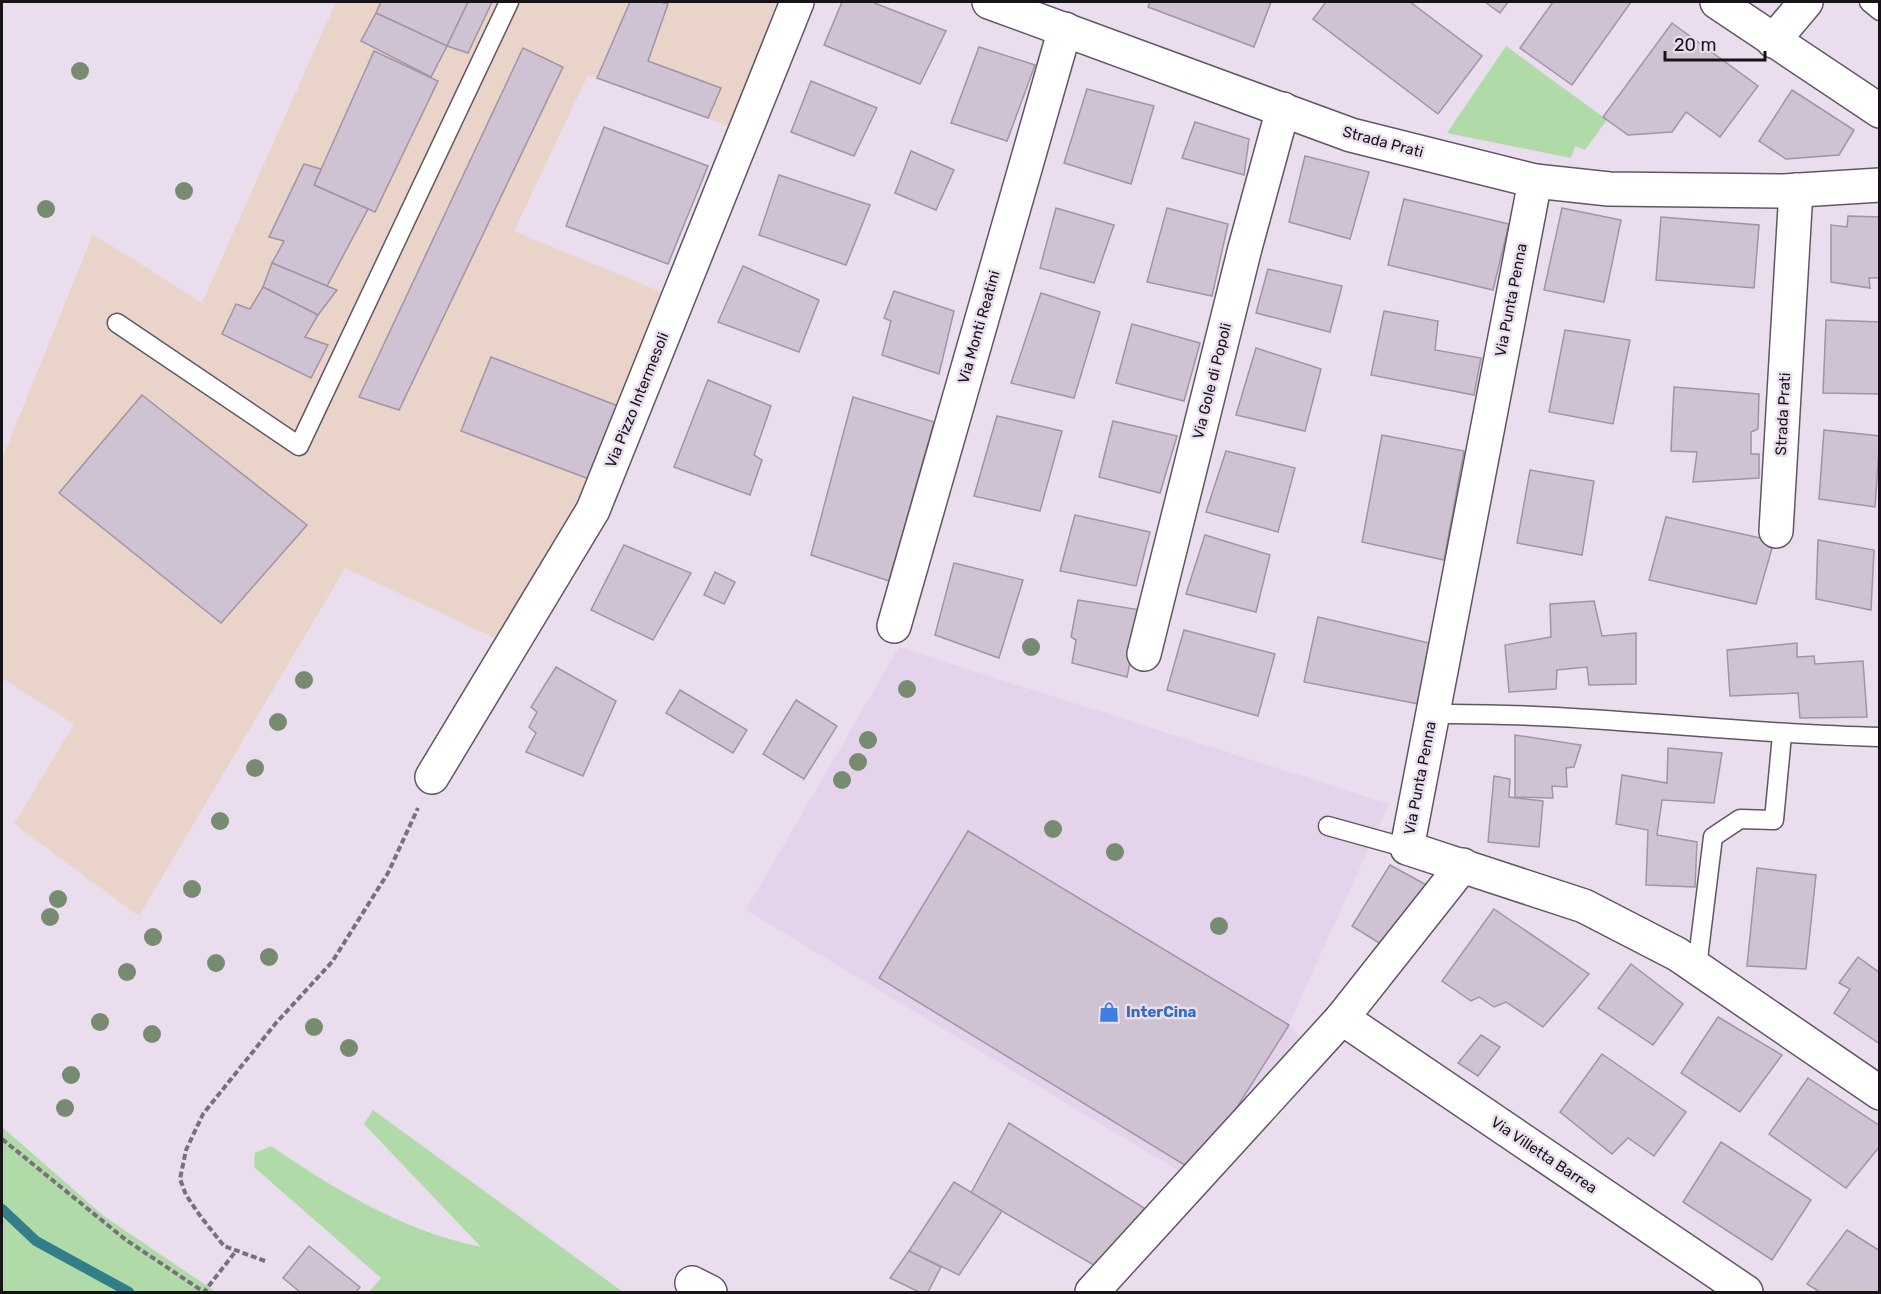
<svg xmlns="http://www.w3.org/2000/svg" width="1881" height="1294" font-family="Rubik,sans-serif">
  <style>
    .built { fill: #e5d3eb }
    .industrial { fill: #ead3c8 }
    .green { fill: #b0daa7 }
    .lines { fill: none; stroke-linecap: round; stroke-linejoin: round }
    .stream { stroke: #327e89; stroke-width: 10 }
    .building { fill: #cfc2d3; stroke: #a194a4; stroke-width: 1.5 }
    .service-casing { stroke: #625665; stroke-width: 21 }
    .minor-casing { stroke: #625665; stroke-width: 36 }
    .tertiary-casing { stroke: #625665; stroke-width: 36 }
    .path { stroke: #78707b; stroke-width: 4; stroke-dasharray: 6 3; stroke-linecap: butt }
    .service { stroke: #fff; stroke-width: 18 }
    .minor { stroke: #fff; stroke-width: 33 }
    .tertiary { stroke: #fff; stroke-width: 33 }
    .tree { fill: #778b71 }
    .labels { text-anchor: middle; stroke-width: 5; stroke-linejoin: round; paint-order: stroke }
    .street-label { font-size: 15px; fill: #171319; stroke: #eaddee }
    .shop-label { font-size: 15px; font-weight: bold; fill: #366cbe; stroke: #eaddee; text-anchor: start }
  </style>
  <rect width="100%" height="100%" fill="#eaddee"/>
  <!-- built -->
  <path class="built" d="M899 647 1389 804 1289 1024 1300 1039 1192 1179 746 910Z"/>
  <!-- industrial -->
  <path class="industrial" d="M336 2H777L729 126 588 75 514 231 666 294 596 485 503 642 345 568 139 916 14 824 74 724 2 678V459L93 234 202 303Z"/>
  <!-- green -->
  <g class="green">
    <path d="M1506 46 1607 120 1585 150 1575 146 1571 158 1447 133Z"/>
    <path d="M373 1110 623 1292H369L381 1278 254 1167 255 1153 271 1146C334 1189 405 1232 481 1247L364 1124Z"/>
    <path d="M2 1127 105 1217 216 1292H2Z"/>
  </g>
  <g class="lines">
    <!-- stream -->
    <path class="stream" d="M2 1209 36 1241 129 1292"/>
  </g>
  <!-- building -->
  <g class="building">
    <path d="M381 2H468L447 46 376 13Z"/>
    <path d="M468 2H492L468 53 447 46Z"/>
    <path d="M630 2H660L668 4 648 61 721 88 708 118 597 78Z"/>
    <path d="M842 2H872L946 31 920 84 824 45Z"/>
    <path d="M1150 2H1271L1254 47 1148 7Z"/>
    <path d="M1326 2H1410L1482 56 1438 114 1313 19Z"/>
    <path d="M1485 2H1508L1500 13Z"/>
    <path d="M1553 2H1631L1572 85 1520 48Z"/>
    <path d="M376 13 447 46 431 77 361 41Z"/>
    <path d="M1672 23 1758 86 1720 137 1686 112 1672 132 1628 135 1603 117Z"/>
    <path d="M979 47 1035 65 1007 141 951 123Z"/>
    <path d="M523 48 563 67 399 410 359 397Z"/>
    <path d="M374 51 438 81 375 212 314 185Z"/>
    <path d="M811 81 877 108 854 156 791 132Z"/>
    <path d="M1087 89 1154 106 1131 184 1064 163Z"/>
    <path d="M1792 90 1854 130 1839 155 1786 159 1759 141Z"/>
    <path d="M1195 122 1249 139 1244 175 1182 158Z"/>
    <path d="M604 127 708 166 668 264 566 226Z"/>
    <path d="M911 151 954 170 936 210 895 193Z"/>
    <path d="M1305 156 1369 172 1350 239 1289 222Z"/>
    <path d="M304 164 321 169 314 185 368 209 327 286 272 263 284 241 269 237Z"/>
    <path d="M779 175 870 205 846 265 759 235Z"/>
    <path d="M1404 199 1509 224 1493 290 1388 265Z"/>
    <path d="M1056 208 1114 225 1094 283 1040 268Z"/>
    <path d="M1167 208 1228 224 1212 296 1147 282Z"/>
    <path d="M1562 208 1621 220 1604 302 1544 290Z"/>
    <path d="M1848 216 1880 217V278H1869L1870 288 1831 282V225L1847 227Z"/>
    <path d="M1661 217 1759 225 1754 288 1656 280Z"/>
    <path d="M272 263 327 286 337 290 318 315 263 287Z"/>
    <path d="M743 266 819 300 799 352 718 322Z"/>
    <path d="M1268 269 1342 286 1330 332 1256 313Z"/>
    <path d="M263 287 318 315 305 337 328 345 311 378 222 334 236 304 250 309Z"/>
    <path d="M894 291 954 311 939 374 882 355 891 321 884 318Z"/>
    <path d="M1041 293 1100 312 1074 398 1011 383Z"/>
    <path d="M1384 311 1438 321 1435 350 1481 358 1474 395 1371 375Z"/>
    <path d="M1826 320 1880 322V394L1823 393Z"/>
    <path d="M1132 324 1200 343 1184 401 1116 383Z"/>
    <path d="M1565 330 1630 340 1613 424 1549 412Z"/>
    <path d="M1256 348 1321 369 1305 431 1236 415Z"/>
    <path d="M491 357 618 406 589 479 461 431Z"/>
    <path d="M708 380 771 406 754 455 762 460 750 495 674 467Z"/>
    <path d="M1674 387 1759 394 1758 429 1751 432V454H1759V478L1693 482 1697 452 1671 451Z"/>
    <path d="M142 395 307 525 221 623 59 493Z"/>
    <path d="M853 397 934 422 889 581 811 555Z"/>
    <path d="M997 416 1062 431 1040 511 974 496Z"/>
    <path d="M1113 421 1177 436 1160 493 1099 477Z"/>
    <path d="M1824 430 1880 436 1875 507 1819 499Z"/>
    <path d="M1382 435 1464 451 1444 560 1362 542Z"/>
    <path d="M1226 451 1295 468 1278 532 1206 512Z"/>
    <path d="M1530 470 1594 481 1582 555 1517 543Z"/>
    <path d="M1075 515 1150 532 1136 586 1060 571Z"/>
    <path d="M1666 517 1774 541 1756 604 1649 580Z"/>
    <path d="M1205 535 1270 555 1256 612 1186 594Z"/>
    <path d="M1818 540 1874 550 1871 610 1816 599Z"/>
    <path d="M624 545 691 573 653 640 591 610Z"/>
    <path d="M954 563 1023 580 999 658 935 635Z"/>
    <path d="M715 572 735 582 724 604 704 595Z"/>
    <path d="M1078 600 1141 610 1127 677 1072 663 1076 640 1071 637Z"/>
    <path d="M1594 601 1602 636 1636 633V684L1589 685 1587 667 1557 670 1556 689 1509 692 1505 645 1551 637 1550 604Z"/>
    <path d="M1318 617 1429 643 1419 704 1304 682Z"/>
    <path d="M1184 630 1275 654 1258 716 1167 690Z"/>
    <path d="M1797 643V657L1814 656 1815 664 1863 661 1867 717 1800 718 1798 693 1730 696 1727 650Z"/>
    <path d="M556 667 616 701 583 776 526 752 536 733 529 727 537 712 531 707Z"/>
    <path d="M680 690 747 730 733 753 666 713Z"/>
    <path d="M796 700 837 726 804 779 763 754Z"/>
    <path d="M1515 735 1581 745 1574 767 1566 768 1567 787 1552 786 1553 798 1515 797Z"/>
    <path d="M1668 748 1722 753 1714 803 1662 800 1657 835 1697 842 1695 887 1646 885 1648 830 1616 824 1622 775 1667 783Z"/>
    <path d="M1494 776 1510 779 1509 797 1543 801 1539 847 1488 842Z"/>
    <path d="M968 831 1289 1025 1196 1172 879 978Z"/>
    <path d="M1390 865 1441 893 1387 948 1352 926Z"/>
    <path d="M1757 868 1816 875 1806 969 1747 966Z"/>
    <path d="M1494 909 1589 974 1543 1027 1506 1002 1494 1007 1479 997 1471 1001 1442 981Z"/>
    <path d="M1858 957 1880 973V1044L1834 1013 1850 989 1839 983Z"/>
    <path d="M1631 964 1683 1004 1653 1045 1598 1008Z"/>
    <path d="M1718 1017 1782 1055 1740 1112 1681 1073Z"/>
    <path d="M1481 1035 1500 1047 1478 1076 1458 1063Z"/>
    <path d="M1602 1054 1686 1112 1654 1156 1628 1138 1612 1154 1560 1112Z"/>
    <path d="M1808 1078 1880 1126V1146L1846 1188 1769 1134Z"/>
    <path d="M1009 1123 1144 1208 1109 1274 971 1193Z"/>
    <path d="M1721 1142 1811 1200 1772 1260 1683 1202Z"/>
    <path d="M954 1182 1002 1211 959 1275 909 1251Z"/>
    <path d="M1847 1230 1880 1251V1292H1820L1807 1284Z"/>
    <path d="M309 1246 360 1287 356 1292H300L283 1278Z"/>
    <path d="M909 1251 941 1267 928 1292H919L890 1278Z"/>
  </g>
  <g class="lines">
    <!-- service casing -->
    <g class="service-casing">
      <g id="service">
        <path d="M1869 2 1880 11"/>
        <path d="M117 323 299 446 509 2"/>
        <path d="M1432 714C1582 712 1730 734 1880 737"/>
        <path d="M1328 826 1407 848"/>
        <path d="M1697 967 1713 837 1740 819 1774 820 1782 735"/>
      </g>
    </g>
    <!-- minor casing -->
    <g class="minor-casing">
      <g id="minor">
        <path d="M989 2 1351 135 1535 181 1609 189 1784 191 1880 185"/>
        <path d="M1773 41 1806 2"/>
        <path d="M1535 181 1407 848 1584 906 1677 954 1880 1093"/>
        <path d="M1776 531 1796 190"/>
        <path d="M894 626 1065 29"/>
        <path d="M1144 654 1245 248 1283 109"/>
        <path d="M432 777 593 510 797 2"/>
        <path d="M1342 1018 1746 1292"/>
        <path d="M692 1283 710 1292"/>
        <path d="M1092 1292 1342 1018 1463 865"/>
      </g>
    </g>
    <!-- tertiary casing -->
    <g class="tertiary-casing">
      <path id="tertiary" d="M1717 2 1880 111"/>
    </g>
    <!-- path -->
    <g class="path">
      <path d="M2 1139 126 1240 204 1292 236 1251"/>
      <path d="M265 1261 224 1246 201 1217 186 1195 180 1179 186 1150 203 1114 276 1023 332 962 388 873 418 808"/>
    </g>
    <!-- service -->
    <use href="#service" class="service"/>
    <!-- minor -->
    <use href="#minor" class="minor"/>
    <!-- tertiary -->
    <use href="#tertiary" class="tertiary"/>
  </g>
  <!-- trees -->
  <g class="tree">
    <circle cx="80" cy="71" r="9"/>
    <circle cx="184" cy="191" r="9"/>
    <circle cx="46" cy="209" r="9"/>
    <circle cx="1031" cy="647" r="9"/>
    <circle cx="304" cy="680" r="9"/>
    <circle cx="907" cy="689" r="9"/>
    <circle cx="278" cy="722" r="9"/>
    <circle cx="868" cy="740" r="9"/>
    <circle cx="858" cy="762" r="9"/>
    <circle cx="255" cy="768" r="9"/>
    <circle cx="842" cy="780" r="9"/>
    <circle cx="220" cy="821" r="9"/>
    <circle cx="1053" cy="829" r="9"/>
    <circle cx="1115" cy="852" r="9"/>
    <circle cx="192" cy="889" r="9"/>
    <circle cx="58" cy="899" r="9"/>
    <circle cx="50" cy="917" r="9"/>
    <circle cx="1219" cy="926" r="9"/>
    <circle cx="153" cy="937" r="9"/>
    <circle cx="269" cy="957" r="9"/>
    <circle cx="216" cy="963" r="9"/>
    <circle cx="127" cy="972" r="9"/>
    <circle cx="100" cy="1022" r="9"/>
    <circle cx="314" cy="1027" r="9"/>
    <circle cx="152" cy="1034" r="9"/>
    <circle cx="349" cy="1048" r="9"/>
    <circle cx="71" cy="1075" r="9"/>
    <circle cx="65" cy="1108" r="9"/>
  </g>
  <!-- icons -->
  <defs>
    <g id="shop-bare" transform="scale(1.62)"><path d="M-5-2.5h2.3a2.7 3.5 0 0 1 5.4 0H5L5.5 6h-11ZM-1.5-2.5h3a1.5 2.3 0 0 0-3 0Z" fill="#3f7fe0" stroke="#eaddee" stroke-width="2.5" paint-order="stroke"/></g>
  </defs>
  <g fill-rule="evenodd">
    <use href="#shop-bare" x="1109" y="1012"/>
  </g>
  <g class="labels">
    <!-- street labels -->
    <g class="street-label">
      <text transform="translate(1383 142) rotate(15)" y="5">Strada Prati</text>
      <text transform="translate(1511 300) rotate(-79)" y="5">Via Punta Penna</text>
      <text transform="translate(979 327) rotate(-74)" y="5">Via Monti Reatini</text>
      <text transform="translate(1212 381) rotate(-76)" y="5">Via Gole di Popoli</text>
      <text transform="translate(637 400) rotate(-68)" y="5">Via Pizzo Intermesoli</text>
      <text transform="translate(1783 414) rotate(-87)" y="5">Strada Prati</text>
      <text transform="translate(1420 778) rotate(-79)" y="5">Via Punta Penna</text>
      <text transform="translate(1544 1155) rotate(34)" y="5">Via Villetta Barrea</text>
    </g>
    <!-- shop labels -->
    <g class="shop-label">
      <text x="1126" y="1017">InterCina</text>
    </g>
  </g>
  <!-- border -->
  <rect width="1881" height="1294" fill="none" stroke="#171319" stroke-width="6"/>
  <!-- scale -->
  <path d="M1665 51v9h100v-9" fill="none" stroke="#171319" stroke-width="3"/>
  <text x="1674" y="51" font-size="18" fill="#171319" stroke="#eaddee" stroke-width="4.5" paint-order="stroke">20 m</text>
</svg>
